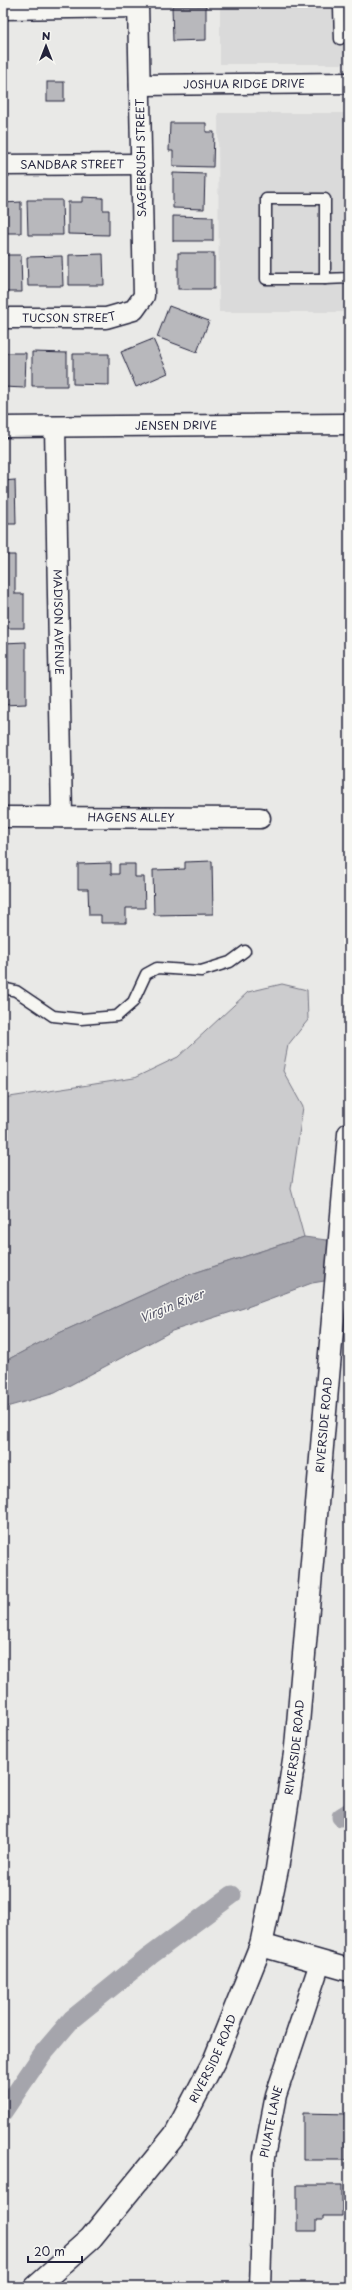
<svg xmlns="http://www.w3.org/2000/svg" width="352" height="2290" font-family="'Playpen Sans',sans-serif">
  <style>
    .built { fill: #dadada }
    .green { fill: #ccccce; stroke: #777784 }
    .water { fill: #a5a5ac; stroke: #71717f }
    .lines { fill: none; stroke-linecap: round; stroke-linejoin: round }
    .canal { stroke: #a5a5ac; stroke-width: 19 }
    .building { fill: #b8b8bc; stroke: #22223b }
    .service-casing { stroke: #22223b; stroke-width: 13 }
    .minor-casing { stroke: #22223b; stroke-width: 23 }
    .tertiary-casing { stroke: #22223b; stroke-width: 25 }
    .secondary-casing { stroke: #22223b; stroke-width: 25 }
    .service { stroke: #f6f6f2; stroke-width: 10 }
    .minor { stroke: #f6f6f2; stroke-width: 20 }
    .tertiary { stroke: #f6f6f2; stroke-width: 22 }
    .secondary { stroke: #f6f6f2; stroke-width: 22 }
    .labels { text-anchor: middle; stroke-width: 3; stroke-linejoin: round; paint-order: stroke }
    .street-label { font-size: 11px; fill: #22223b; stroke: #f6f6f2 }
    .water-label { font-size: 12px; font-style: italic; fill: #565668; stroke: #f6f6f2 }
  </style>
  <rect width="100%" height="100%" fill="#e9e9e7"/>
  <filter id="ink" filterUnits="userSpaceOnUse"><feTurbulence type="fractalNoise" baseFrequency=".025" numOctaves="2"/><feDisplacementMap in="SourceGraphic" scale="8" xChannelSelector="R" yChannelSelector="G"/><feConvolveMatrix kernelMatrix="1 2 1 2 8 2 1 2 1" color-interpolation-filters="sRGB"/></filter>
  <g filter="url(#ink)">
    <!-- built -->
    <g class="built">
      <rect x="220" y="3" width="129" height="61"/>
      <path d="M218 113H349V312H219Z"/>
    </g>
    <!-- green -->
    <path class="green" d="M282 984 307 990 308 1020 288 1045 283 1071 303 1107 291 1189 304 1237 182 1277 57 1334 3 1362V1098L134 1078 178 1057 248 992Z"/>
    <!-- water -->
    <path class="water" d="M304 1237 349 1243V1277L312 1283 250 1306 172 1331 55 1393 3 1408V1362L57 1334 182 1277Z"/>
    <g class="lines">
      <!-- canal -->
      <g class="canal">
        <path d="M341 1817 349 1812"/>
        <path d="M3 2112 43 2053 72 2019 150 1956 232 1895"/>
      </g>
    </g>
    <!-- building -->
    <g class="building">
      <path d="M172 6H206V40L173 41Z"/>
      <rect x="47" y="82" width="17" height="19"/>
      <path d="M170 123H206V132H214L213 167 173 166V151H169Z"/>
      <path d="M173 173 205 174 204 209 173 208Z"/>
      <path d="M82 197 103 198V210H109V235L68 234V202H82Z"/>
      <path d="M27 200H62L63 235H28Z"/>
      <path d="M21 202V233H3V203Z"/>
      <path d="M173 216 213 217V241H173Z"/>
      <rect x="178" y="253" width="36" height="36"/>
      <path d="M103 254 104 285H69V255Z"/>
      <path d="M3 255H21L22 292H3Z"/>
      <path d="M62 256 63 286H28L27 257Z"/>
      <path d="M169 306 209 321 197 352 157 337Z"/>
      <path d="M153 339 168 373 136 387 121 352Z"/>
      <path d="M32 352 67 353V386H32Z"/>
      <path d="M3 353H26L25 388 3 387Z"/>
      <path d="M73 354H109V385L73 384Z"/>
      <path d="M15 480 16 524H3V481Z"/>
      <path d="M3 555H15V594H24V628H3Z"/>
      <path d="M26 642V704L3 705V643Z"/>
      <path d="M212 861 213 914 154 915 153 870 185 869V862Z"/>
      <path d="M111 863V874H119V864H135V877H144L145 908H126V923H101V915H89L88 889H78V864Z"/>
      <path d="M303 2113 349 2114V2160H303Z"/>
      <path d="M297 2185H342V2216H323V2220H316V2231H297Z"/>
    </g>
    <g class="lines">
      <!-- service casing -->
      <g class="service-casing">
        <g id="service">
          <path d="M340 39 339 8 342 3"/>
          <rect x="266" y="199" width="59" height="80"/>
          <path d="M325 279 349 278"/>
          <path d="M3 988 16 991 53 1016 81 1019 117 1016 133 1002 146 974 157 968 201 971 230 962 245 951"/>
        </g>
      </g>
      <!-- minor casing -->
      <g class="minor-casing">
        <g id="minor">
          <path d="M3 9 138 7"/>
          <path id="s1" d="M140 85 349 83"/>
          <path id="s2" d="M3 165 141 164"/>
          <path id="s3" d="M3 318H106L134 310 144 296 138 3"/>
          <path id="s4" d="M3 427 349 424"/>
          <path id="s5" d="M55 427 62 817"/>
          <path id="s6" d="M3 817 260 818"/>
          <path id="s7" d="M260 2287 264 2157 276 2095 320 1963"/>
        </g>
      </g>
      <!-- tertiary casing -->
      <g class="tertiary-casing">
        <path id="tertiary" d="M261 1945 349 1970"/>
      </g>
      <!-- secondary casing -->
      <g class="secondary-casing">
        <g id="secondary">
          <path id="s8" d="M36 2287 91 2238 175 2135 215 2059 261 1945 277 1869 296 1747 349 1134"/>
        </g>
      </g>
      <!-- service -->
      <use href="#service" class="service"/>
      <!-- minor -->
      <use href="#minor" class="minor"/>
      <!-- tertiary -->
      <use href="#tertiary" class="tertiary"/>
      <!-- secondary -->
      <use href="#secondary" class="secondary"/>
    </g>
  </g>
  <g class="labels">
    <!-- street labels -->
    <g class="street-label">
      <text dy="4" stroke="none"><textPath href="#s1" startOffset="104">JOSHUA RIDGE DRIVE</textPath></text>
      <text transform="translate(141 158) rotate(-91)" y="4">SAGEBRUSH STREET</text>
      <text dy="4" stroke="none"><textPath href="#s2" startOffset="69">SANDBAR STREET</textPath></text>
      <text dy="4" stroke="none"><textPath href="#s3" startOffset="66">TUCSON STREET</textPath></text>
      <text dy="4" stroke="none"><textPath href="#s4" startOffset="173">JENSEN DRIVE</textPath></text>
      <text dy="4" stroke="none"><textPath href="#s5" startOffset="195">MADISON AVENUE</textPath></text>
      <text dy="4" stroke="none"><textPath href="#s6" startOffset="128">HAGENS ALLEY</textPath></text>
      <text dy="4" stroke="none"><textPath href="#s8" startOffset="940">RIVERSIDE ROAD</textPath></text>
      <text dy="4" stroke="none"><textPath href="#s8" startOffset="616">RIVERSIDE ROAD</textPath></text>
      <text dy="4" stroke="none"><textPath href="#s8" startOffset="292">RIVERSIDE ROAD</textPath></text>
      <text dy="4" stroke="none"><textPath href="#s7" startOffset="166">PIUATE LANE</textPath></text>
    </g>
    <!-- water labels -->
    <g class="water-label">
      <text transform="translate(172 1306) rotate(-22)" y="4">Virgin River</text>
    </g>
  </g>
  <!-- margin -->
  <rect width="352" height="2290" fill="none" stroke="#f6f6f2" stroke-width="16"/>
  <rect x="8" y="8" width="336" height="2274" fill="none" stroke="#22223b" stroke-width="1.5" filter="url(#ink)"/>
  <!-- north arrow -->
  <g transform="translate(46 46)" stroke="#f6f6f2" stroke-width="3" paint-order="stroke">
  <path d="M0-3L7 15L0 10L-7 15Z" fill="#22223b"/>
  <text y="-6" font-size="11" font-weight="bold" text-anchor="middle" fill="#22223b">N</text>
  </g>
  <!-- scale -->
  <path d="M28 2256v6h54v-6" fill="none" stroke="#22223b" stroke-width="2"/>
  <text x="34" y="2256" font-size="12" fill="#22223b" stroke="#f6f6f2" stroke-width="3" paint-order="stroke">20 m</text>
</svg>
